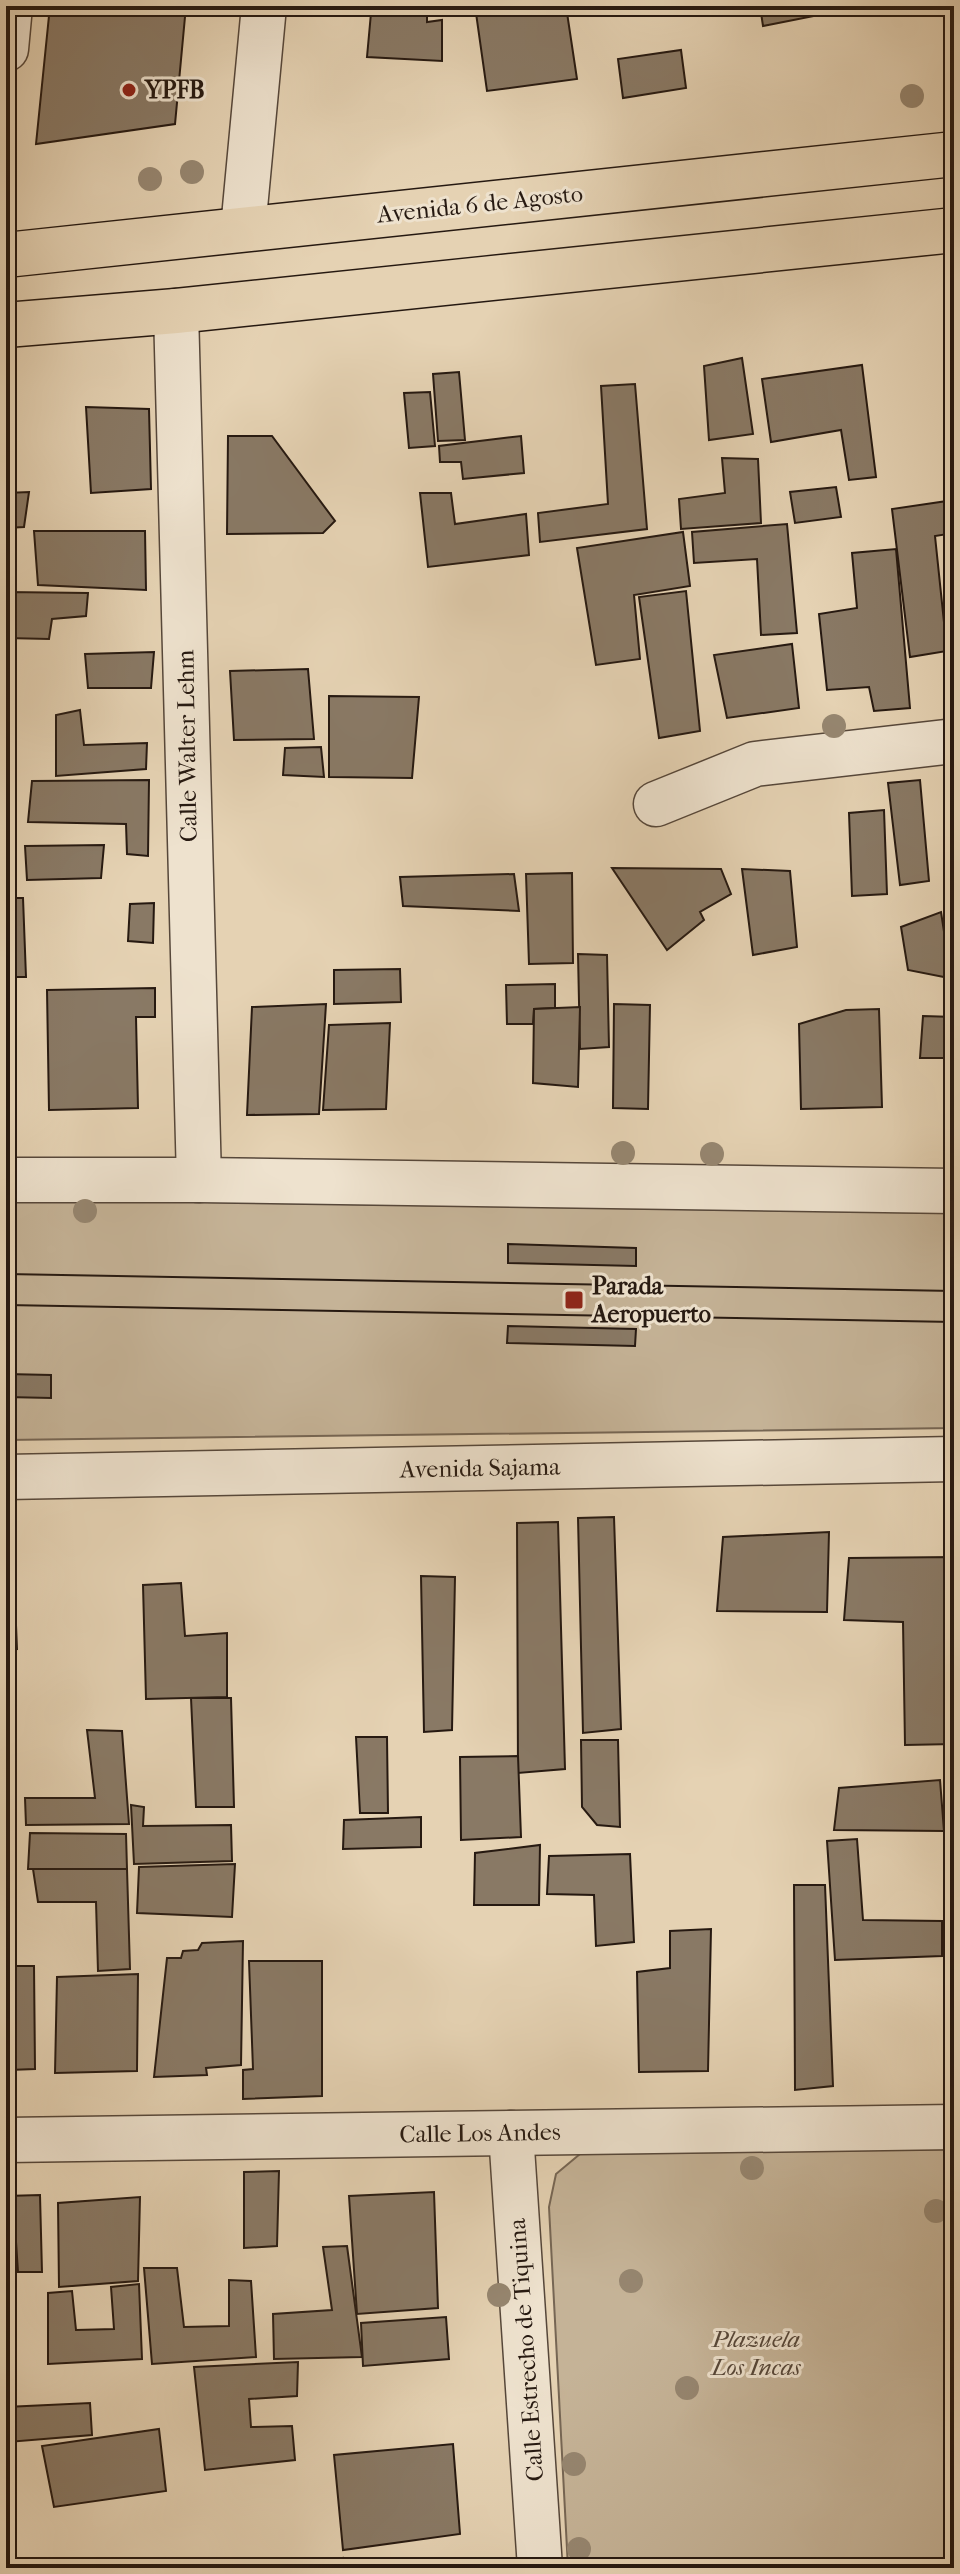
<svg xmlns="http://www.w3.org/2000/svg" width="960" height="2574" font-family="'IM FELL French Canon',serif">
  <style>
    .green { fill: #c5b397; stroke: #766654; stroke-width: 2 }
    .building { fill: #897965; stroke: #261911; stroke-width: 2 }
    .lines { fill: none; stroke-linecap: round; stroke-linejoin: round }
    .minor-casing { stroke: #56473a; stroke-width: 47 }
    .major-casing { stroke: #261911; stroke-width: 47 }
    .minor { stroke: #eee2ce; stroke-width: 44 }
    .major { stroke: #e5d2b3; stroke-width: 44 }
    .tram { stroke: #261911; stroke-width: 2 }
    .tree { fill: #968670 }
    .poi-dot { fill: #8f2418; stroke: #eee2ce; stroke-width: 3 }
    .labels { text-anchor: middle; stroke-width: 6; stroke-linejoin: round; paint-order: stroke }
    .poi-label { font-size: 24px; font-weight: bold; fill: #261911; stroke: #eee2ce; text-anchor: start }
    .street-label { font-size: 24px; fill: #261911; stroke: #eee2ce }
    .park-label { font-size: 24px; font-style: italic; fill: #564739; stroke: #eee2ce }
  </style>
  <rect width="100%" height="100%" fill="#e5d2b3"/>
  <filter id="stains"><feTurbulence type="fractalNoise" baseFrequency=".0025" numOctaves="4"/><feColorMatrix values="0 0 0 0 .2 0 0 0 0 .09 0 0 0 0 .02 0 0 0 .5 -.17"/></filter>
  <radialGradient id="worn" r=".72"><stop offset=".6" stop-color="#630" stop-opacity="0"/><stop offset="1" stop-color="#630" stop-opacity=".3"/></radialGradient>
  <!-- green -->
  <g class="green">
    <path d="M6 1199 954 1213V1428L6 1440Z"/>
    <path d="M954 2149V2568H568L549 2207 556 2174 580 2154Z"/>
  </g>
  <!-- building -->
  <g class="building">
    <path d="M50 6H186L175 124 36 144Z"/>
    <path d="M361 6H427V22L442 20V61L367 57 371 13 360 15Z"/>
    <path d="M475 6H566L577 79 487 91Z"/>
    <path d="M760 6H823L824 14 763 26Z"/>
    <path d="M681 50 686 88 623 98 618 59Z"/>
    <path d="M742 358 753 434 709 440 704 366Z"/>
    <path d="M862 365 876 477 849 480 841 430 771 442 762 379Z"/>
    <path d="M459 372 465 440 438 441 433 374Z"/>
    <path d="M635 384 647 529 540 542 538 513 608 504 601 386Z"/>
    <path d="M430 392 435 446 409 448 404 393Z"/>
    <path d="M86 407 149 409 151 489 91 493Z"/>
    <path d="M228 436H272L335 521 323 533 227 534Z"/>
    <path d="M521 436 524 473 463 479 461 462H440L439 446Z"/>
    <path d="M722 458 758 459 761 523 681 529 679 499 725 493Z"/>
    <path d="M836 487 841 517 795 523 790 492Z"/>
    <path d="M29 492 24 527 6 528V493Z"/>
    <path d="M420 493H451L455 524 526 514 529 555 428 567Z"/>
    <path d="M954 500V533L935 536 947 651 910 657 892 509Z"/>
    <path d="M787 524 797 633 761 635 757 559 694 563 692 532Z"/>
    <path d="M34 531H145L146 590 38 585Z"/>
    <path d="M683 532 690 586 634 595 640 659 596 665 577 548Z"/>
    <path d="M896 549 910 708 874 711 869 687 827 690 819 614 857 608 852 553Z"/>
    <path d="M686 591 700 731 659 738 639 597Z"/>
    <path d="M6 592 88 593 86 616 52 619 49 639 6 638Z"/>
    <path d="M792 644 799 708 727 718 714 655Z"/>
    <path d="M154 652 151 688H88L85 654Z"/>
    <path d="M308 669 314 739 234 740 230 671Z"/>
    <path d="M329 696 419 697 412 778 329 777Z"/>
    <path d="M80 710 84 745 147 743 146 769 56 776V715Z"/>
    <path d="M321 747 324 777 283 775 285 748Z"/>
    <path d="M149 780 148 856 127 854 126 824 28 822 32 781Z"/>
    <path d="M920 780 929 881 900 885 888 783Z"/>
    <path d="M884 810 887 894 852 896 849 813Z"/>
    <path d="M104 845 101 878 27 880 25 846Z"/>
    <path d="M612 868 721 869 731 894 700 912 704 920 667 950Z"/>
    <path d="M742 869 790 871 797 947 753 955Z"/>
    <path d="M572 873 573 963 529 964 526 874Z"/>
    <path d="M514 874 519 911 403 906 400 877Z"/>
    <path d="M6 898H23L26 977H6Z"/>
    <path d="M154 903 153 943 128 941 130 904Z"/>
    <path d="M941 912 945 938 954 940V979L908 970 901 927Z"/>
    <path d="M578 954 607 955 609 1047 580 1049Z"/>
    <path d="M400 969 401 1002 334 1004V970Z"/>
    <path d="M555 984V1008L534 1009 533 1024H507L506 985Z"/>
    <path d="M155 988V1017H136L138 1108 49 1110 47 990Z"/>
    <path d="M326 1004 319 1114 247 1115 252 1007Z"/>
    <path d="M614 1004 650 1005 648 1109 613 1108Z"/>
    <path d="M580 1007 578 1087 533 1083 534 1009Z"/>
    <path d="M879 1009 882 1107 801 1109 799 1024 846 1010Z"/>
    <path d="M923 1016 954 1017V1058H920Z"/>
    <path d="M390 1023 386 1109 323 1110 329 1025Z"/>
    <path d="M508 1244 636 1248V1266L508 1263Z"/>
    <path d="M508 1326 636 1329 635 1346 507 1343Z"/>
    <path d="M6 1374 51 1375V1398L6 1397Z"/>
    <path d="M614 1517 621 1729 583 1733 578 1518Z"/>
    <path d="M558 1522 565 1769 518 1773 517 1523Z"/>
    <path d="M829 1532 827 1612 717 1611 723 1537Z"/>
    <path d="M954 1557V1744L905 1745 903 1622 844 1620 849 1558Z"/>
    <path d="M421 1576 455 1577 452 1730 424 1732Z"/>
    <path d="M14 1577 17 1649 6 1650V1578Z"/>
    <path d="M181 1583 185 1636 227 1633V1697L146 1699 143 1585Z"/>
    <path d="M191 1698H231L234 1807H196Z"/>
    <path d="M87 1730 122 1731 129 1824 26 1825 25 1798H95Z"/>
    <path d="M356 1737H387L388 1813H360Z"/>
    <path d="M581 1740H618L620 1827 597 1825 582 1807Z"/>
    <path d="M518 1756 521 1837 461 1840 460 1757Z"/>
    <path d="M940 1780 944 1831 834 1830 839 1788Z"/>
    <path d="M131 1805 144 1807 143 1826 231 1825 232 1861 134 1864Z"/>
    <path d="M421 1817V1847L343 1849 344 1820Z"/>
    <path d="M30 1833 126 1834 127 1869H28Z"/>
    <path d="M857 1839 863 1920 942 1921V1956L835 1960 827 1841Z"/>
    <path d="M540 1845 539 1905H474L475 1853Z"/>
    <path d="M630 1854 634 1942 596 1946 594 1895 547 1894 549 1856Z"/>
    <path d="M235 1864 232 1917 137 1913 139 1867Z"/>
    <path d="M33 1869H127L130 1969 98 1971 96 1902H38Z"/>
    <path d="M794 1885H825L833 2086 795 2090Z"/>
    <path d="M711 1929 708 2071 639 2072 637 1972 670 1968V1931Z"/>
    <path d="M243 1941 241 2065 206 2068 207 2075 154 2077 167 1958H181L183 1951 198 1950 202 1943Z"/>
    <path d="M249 1961H322V2096L243 2099V2070L253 2069Z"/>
    <path d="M9 1966H34L35 2069 9 2070Z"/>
    <path d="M138 1974 137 2071 55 2073 57 1977Z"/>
    <path d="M279 2171 277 2246 244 2248V2172Z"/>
    <path d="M434 2192 438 2308 357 2314 349 2196Z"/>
    <path d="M40 2195 42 2272H18L15 2227H6V2196Z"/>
    <path d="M140 2197 138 2281 59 2287 58 2203Z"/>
    <path d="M347 2246 362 2357 274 2359 273 2314 332 2310 323 2247Z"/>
    <path d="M144 2268H177L184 2327 229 2326V2280L251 2281 256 2357 152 2364Z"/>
    <path d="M139 2284 142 2359 48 2364V2293L72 2291 76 2330 114 2329 111 2287Z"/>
    <path d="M446 2317 449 2359 363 2366 361 2323Z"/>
    <path d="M298 2362 297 2396 249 2399 251 2427 292 2426 295 2460 205 2470 194 2367Z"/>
    <path d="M90 2403 92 2435 8 2442 6 2407Z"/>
    <path d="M159 2429 166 2491 54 2507 42 2446Z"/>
    <path d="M453 2444 460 2534 343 2550 334 2455Z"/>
    <path d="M343 2558V2568H266Z"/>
  </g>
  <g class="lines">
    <!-- minor casing -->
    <g class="minor-casing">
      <g id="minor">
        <path d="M6 49 10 6"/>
        <path d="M243 229 264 6"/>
        <path d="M176 311 199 1180"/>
        <path d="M656 804 755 764 954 741"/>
        <path d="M6 1180H199L954 1191"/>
        <path d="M6 1477 954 1459"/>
        <path d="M511 2133 540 2568"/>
        <path d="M6 2140 954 2127"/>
      </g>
    </g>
    <!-- major casing -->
    <g class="major-casing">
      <g id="major">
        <path d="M6 255 954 154"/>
        <path d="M6 325 176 311 954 230"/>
      </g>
    </g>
    <!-- minor -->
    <use href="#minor" class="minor"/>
    <!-- major -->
    <use href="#major" class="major"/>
    <!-- tram -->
    <g class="tram">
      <path d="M6 1274 954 1291"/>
      <path d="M6 1305 954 1322"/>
    </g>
  </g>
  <!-- trees -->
  <g class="tree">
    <circle cx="912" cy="96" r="12"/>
    <circle cx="192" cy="172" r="12"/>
    <circle cx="150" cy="179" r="12"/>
    <circle cx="834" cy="726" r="12"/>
    <circle cx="623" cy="1153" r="12"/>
    <circle cx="712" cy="1154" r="12"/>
    <circle cx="85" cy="1211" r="12"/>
    <circle cx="752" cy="2168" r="12"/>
    <circle cx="936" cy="2211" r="12"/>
    <circle cx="631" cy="2281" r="12"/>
    <circle cx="499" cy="2295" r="12"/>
    <circle cx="687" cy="2388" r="12"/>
    <circle cx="574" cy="2464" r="12"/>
    <circle cx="579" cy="2549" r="12"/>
  </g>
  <!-- markers -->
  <g class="poi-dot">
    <circle cx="129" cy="90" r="8"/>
    <rect x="564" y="1290" width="20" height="20" rx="4"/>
  </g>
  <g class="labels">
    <!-- poi labels -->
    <g class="poi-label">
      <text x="145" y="98">YPFB</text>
      <text x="592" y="1294">Parada<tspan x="592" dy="28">Aeropuerto</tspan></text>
    </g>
    <!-- street labels -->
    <g class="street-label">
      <text transform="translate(480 204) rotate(-6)" y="8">Avenida 6 de Agosto</text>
      <text transform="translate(187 746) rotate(-91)" y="8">Calle Walter Lehm</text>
      <text transform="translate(480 1468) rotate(-1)" y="8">Avenida Sajama</text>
      <text transform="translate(480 2133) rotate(-1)" y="8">Calle Los Andes</text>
      <text transform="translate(526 2350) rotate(-94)" y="8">Calle Estrecho de Tiquina</text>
    </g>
    <!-- park labels -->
    <g class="park-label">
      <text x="756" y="2347">Plazuela<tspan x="756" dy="28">Los Incas</tspan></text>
    </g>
  </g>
  <!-- margin -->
  <rect width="960" height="2574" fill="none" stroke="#e5d2b3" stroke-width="32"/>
  <rect x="8" y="8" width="944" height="2558" fill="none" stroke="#261911" stroke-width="4"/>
  <rect x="16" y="16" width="928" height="2542" fill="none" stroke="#261911" stroke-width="2"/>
  <rect width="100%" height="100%" filter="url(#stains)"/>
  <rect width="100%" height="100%" fill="url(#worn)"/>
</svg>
